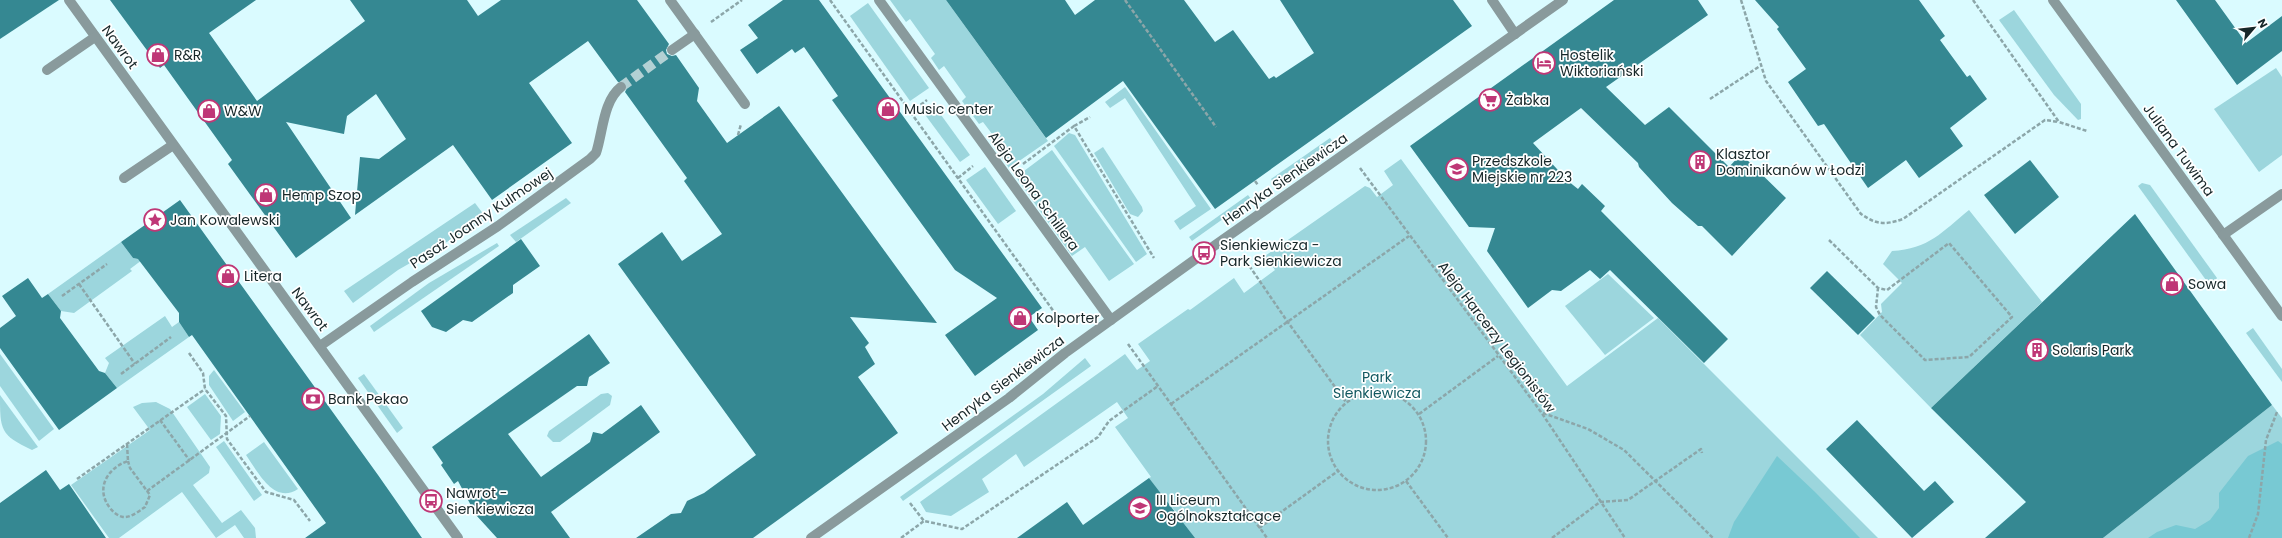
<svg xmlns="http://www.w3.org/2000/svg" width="2282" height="538" font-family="Poppins,sans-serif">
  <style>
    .green { fill: #9cd6dd }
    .forest { fill: #78c9d3 }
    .building { fill: #358892 }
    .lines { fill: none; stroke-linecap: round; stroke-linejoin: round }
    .minor-tunnel { stroke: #b3d1d4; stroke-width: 10; stroke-dasharray: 10 5; stroke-linecap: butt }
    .path { stroke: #8ca6a9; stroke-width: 2.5; stroke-dasharray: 4 2; stroke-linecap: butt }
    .minor { stroke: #899a9c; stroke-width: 10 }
    .labels { text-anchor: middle; stroke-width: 3.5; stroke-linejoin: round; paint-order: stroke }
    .street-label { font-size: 14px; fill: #172729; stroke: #fff }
    .poi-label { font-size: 14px; fill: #172729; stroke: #fff; text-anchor: start }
    .park-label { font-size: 14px; fill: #125860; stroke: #fff }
  </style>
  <rect width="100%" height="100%" fill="#dafbff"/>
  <!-- green -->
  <g class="green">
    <path d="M890 0H946L1048 141 1009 168 1000 155 1005 151 983 122 979 124 962 101 966 97 944 66 939 70 931 58 935 54 910 19 906 22Z"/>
    <path d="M868 3 929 88 910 101 850 16Z"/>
    <path d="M2014 10 2081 104V119L2078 120 2054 95 1999 20Z"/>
    <path d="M2276 68 2282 77V155L2259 172 2214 109Z"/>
    <path d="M1125 87 1211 209 1180 230 1174 221 1196 206 1125 98 1110 108 1105 102Z"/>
    <path d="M936 108 970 155 960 162 926 116Z"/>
    <path d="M1069 133 1075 135 1147 254 1136 262 1054 146Z"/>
    <path d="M1330 138 1333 142 1274 183 1271 179Z"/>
    <path d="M1103 147 1142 207 1143 211 1138 217 1130 214 1094 153Z"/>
    <path d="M1052 150 1134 264 1109 281 1085 247 1072 256 1016 177Z"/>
    <path d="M1401 159 1567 386 1658 318 1878 538H1192L1191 533 1172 507 1170 508 1149 478 1151 477 1115 427 1128 418 1117 402 1024 467 1016 454 982 479 989 492 951 516 926 512 920 502 1125 354 1137 370 1150 361 1138 344 1188 309 1190 310 1234 278 1244 293 1275 270 1265 256 1365 186 1370 188 1377 197 1393 185 1384 171Z"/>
    <path d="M985 167 1016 211 998 224 966 180Z"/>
    <path d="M2142 183 2150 185 2217 278 2211 287 2138 186Z"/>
    <path d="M1248 195 1251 199 1192 241 1189 237Z"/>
    <path d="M566 198 571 203 516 242 510 235Z"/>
    <path d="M475 203 487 219 398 270 353 303 344 291Z"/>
    <path d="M1969 210 2042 302 1931 408 1860 335 1882 312 1881 304 1902 283 1883 264 1892 251C1929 249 1942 232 1969 210Z"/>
    <path d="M121 242 133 258 142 260 130 269 132 271 74 313 61 311 48 294Z"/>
    <path d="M497 243 499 246 374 332 370 326 429 283Z"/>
    <path d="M1608 274 1654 318 1605 355 1565 306Z"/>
    <path d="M165 316 172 327 179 322 189 337 117 388 105 373 109 363 105 358Z"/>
    <path d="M2253 328 2282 369V382L2246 333Z"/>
    <path d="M0 354 54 429 39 441 0 386Z"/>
    <path d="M1085 358 1091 366 903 501 900 497 1043 394Z"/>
    <path d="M214 370 245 412 233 421 209 385V376Z"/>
    <path d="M364 374 403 428 397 433 358 378Z"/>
    <path d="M608 393 612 396 610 405 560 442H553L547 436 549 431 601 394Z"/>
    <path d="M205 394 221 416 220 434 211 440 187 407Z"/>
    <path d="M0 395 38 447 32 450C0 435 0 430 0 395Z"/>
    <path d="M156 402 170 409 210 467 209 473 193 485 222 523 241 510 255 528 256 538H244L235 525 216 538 182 492 119 538H109L71 485 150 430 133 407 142 403Z"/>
    <path d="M2272 405 2282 418V538H2103Z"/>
    <path d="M224 441 262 495 254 501 216 447Z"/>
    <path d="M264 442 298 489C274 505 258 472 246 455Z"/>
  </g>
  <!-- forest -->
  <g class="forest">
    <path d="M2278 441 2282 444V538H2148L2157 532 2176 525 2195 529 2210 520 2219 508V493L2248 456Z"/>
    <path d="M1777 456 1815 492 1860 538H1728L1734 522Z"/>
  </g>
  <!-- building -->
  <g class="building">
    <path d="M0 0H59L0 39Z"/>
    <path d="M110 0H256L209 33 257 101 365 21 350 0H467L478 16 501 0H637L669 44 666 50 667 54 672 56 676 55 699 88 697 101 727 143 779 106 937 323 850 317 869 343 865 347 875 364 858 377 898 433 753 538H636L671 514 681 513 687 501 704 493 756 455 618 264 662 232 682 261 722 234 684 181 687 178 625 92 627 88 626 83 618 82 588 41 529 83 572 143 492 200 453 145 355 215 360 157 379 159 406 139 376 94 347 116 344 134 286 122 351 218 296 258 228 164 232 160 164 65 160 68Z"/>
    <path d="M783 0H819L1042 308 1029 317 1038 330 975 376 945 335 997 298 955 270 832 100 838 96 804 47 795 53 792 49 757 74 740 50 758 38 748 25Z"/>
    <path d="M946 0H1065L1075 15 1095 0H1184L1215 42 1233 30 1269 79 1274 76 1276 78 1314 53 1280 0H1453L1472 26 1215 209 1123 81 1046 138Z"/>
    <path d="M1614 0H1698L1708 15 1606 87 1645 125 1669 107 1729 167 1741 154 1786 198 1732 256 1702 226H1698L1672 203 1639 167 1638 163 1581 108 1533 143 1568 181 1578 189 1582 184 1605 206 1601 211 1728 339 1704 363 1610 270 1600 279 1590 270 1561 291 1552 290 1528 308 1487 251 1495 228 1469 227 1410 146Z"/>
    <path d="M1755 0H1919L1945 36 1940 40 1967 77 1970 75 1987 99 1950 128 1963 146 1919 178 1906 160 1868 188 1824 124 1818 126 1788 82 1806 69 1777 29 1779 27Z"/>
    <path d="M2176 0H2215L2246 43 2282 16V51L2237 85Z"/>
    <path d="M2030 160 2059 197 2015 234 1984 195Z"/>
    <path d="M180 200 378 475 422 538H305L326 523 192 335 189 337 179 322V313L138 259 133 258 121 242Z"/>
    <path d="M2135 214 2272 405 2103 538H1985L2026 502 1931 408Z"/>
    <path d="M521 239 540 266 513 285V293L472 322 463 320 446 332 432 327 421 311Z"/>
    <path d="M1827 271 1875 318 1858 335 1810 288Z"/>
    <path d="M28 278 42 298 48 294 61 311 60 318 99 371 105 373 117 388 59 430 0 348V328L16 316 2 296Z"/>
    <path d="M589 334 610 363 589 377 587 386H577L508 434 541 477 590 442 593 432 602 434 641 405 660 432 551 512 570 538H497L476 515 458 481 454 484 441 465 443 463 432 447Z"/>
    <path d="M1857 420 1924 491 1935 481 1954 502 1912 538 1826 449Z"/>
    <path d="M46 470 60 490 69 484 106 538H0V503Z"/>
    <path d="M1149 478 1195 538H1017L1067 502 1083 525Z"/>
  </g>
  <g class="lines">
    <!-- minor-tunnel -->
    <path class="minor-tunnel" d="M621 87 672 50"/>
    <!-- path -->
    <g class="path">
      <path d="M830 0 1062 323"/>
      <path d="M1125 0 1216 127"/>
      <path d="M1741 0 1766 81 1861 214C1877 225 1885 225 1903 219L2045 120 2059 122"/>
      <path d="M1973 0 2059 122 2087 131"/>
      <path d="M711 22 742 0"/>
      <path d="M1710 99 1760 66"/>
      <path d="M911 112 927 100"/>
      <path d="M1074 126 1090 117"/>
      <path d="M738 135 741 124"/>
      <path d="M1023 164 1074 126 1154 258"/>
      <path d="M1360 168 1541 412 1625 538"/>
      <path d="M958 178 973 166"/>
      <path d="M1255 181 1258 185"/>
      <path d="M1829 240 1878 288 1887 290 1949 243 2012 317 1969 357 1925 360 1880 315 1876 307 1878 288"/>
      <path d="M1246 261 1287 321 1346 402"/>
      <path d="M79 284 135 364"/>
      <path d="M62 296 107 264"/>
      <path d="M1128 344 1267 538"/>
      <path d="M189 353 203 373 205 389 226 416 227 439 266 492 294 500 310 521"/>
      <path d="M121 374 171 337"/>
      <circle cx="1377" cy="441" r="49"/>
      <path d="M1171 404 1409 236"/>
      <path d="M1543 413 1588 429 1624 450 1713 538"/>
      <path d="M1419 414 1498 356"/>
      <path d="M160 420 190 461"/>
      <path d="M127 444 128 461C107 468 95 489 110 508 113 512 118 516 123 517 131 518 139 511 145 507L150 495 130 468 128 461"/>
      <path d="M77 479 205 389"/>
      <path d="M1406 481 1448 538"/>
      <path d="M147 491 250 416"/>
      <path d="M910 503 924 521 962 529 1098 437 1109 421 1158 386"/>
      <path d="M1259 528 1338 471"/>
      <path d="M901 538 924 521"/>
      <path d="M1552 538 1600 502 1628 500 1701 449 1702 453"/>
      <path d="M2249 538 2258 514 2266 440 2277 412"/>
    </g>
    <!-- minor -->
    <g class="minor">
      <path d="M69 0 458 538"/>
      <path d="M670 0 745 104"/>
      <path d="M879 0 1111 320"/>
      <path d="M1492 0 1515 34"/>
      <path d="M2053 0 2282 316"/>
      <path d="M672 50 695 34"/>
      <path d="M47 70 95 37"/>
      <path d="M124 178 173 145"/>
      <path d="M2223 235 2282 194"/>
      <path d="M320 346 412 282 498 226 590 159 596 153C603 132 603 101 621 87"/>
      <path d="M811 538 1009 398 1065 353 1204 253 1563 0"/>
    </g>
  </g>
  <!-- icons -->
  <defs>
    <g id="shop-ring" transform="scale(1.15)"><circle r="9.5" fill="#fff" stroke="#bf3776" stroke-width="1.5"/><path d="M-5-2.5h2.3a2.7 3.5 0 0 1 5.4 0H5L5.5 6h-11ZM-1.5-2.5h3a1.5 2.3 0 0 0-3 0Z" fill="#bf3776"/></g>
    <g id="hotel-ring" transform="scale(1.15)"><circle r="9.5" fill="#fff" stroke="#bf3776" stroke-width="1.5"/><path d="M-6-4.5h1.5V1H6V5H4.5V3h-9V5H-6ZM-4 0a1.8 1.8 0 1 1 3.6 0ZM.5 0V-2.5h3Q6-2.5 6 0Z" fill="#bf3776"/></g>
    <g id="supermarket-ring" transform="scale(1.15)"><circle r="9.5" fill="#fff" stroke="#bf3776" stroke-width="1.5"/><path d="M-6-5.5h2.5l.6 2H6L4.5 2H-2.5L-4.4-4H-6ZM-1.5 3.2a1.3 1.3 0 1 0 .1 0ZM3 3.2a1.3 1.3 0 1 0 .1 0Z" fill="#bf3776"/></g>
    <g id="building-ring" transform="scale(1.15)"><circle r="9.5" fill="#fff" stroke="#bf3776" stroke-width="1.5"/><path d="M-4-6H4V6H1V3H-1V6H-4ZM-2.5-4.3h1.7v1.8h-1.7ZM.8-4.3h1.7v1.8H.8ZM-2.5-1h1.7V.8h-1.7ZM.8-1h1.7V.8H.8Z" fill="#bf3776"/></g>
    <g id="school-ring" transform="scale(1.15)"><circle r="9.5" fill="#fff" stroke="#bf3776" stroke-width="1.5"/><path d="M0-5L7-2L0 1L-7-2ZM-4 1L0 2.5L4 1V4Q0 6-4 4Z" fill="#bf3776"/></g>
    <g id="sight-ring" transform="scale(1.15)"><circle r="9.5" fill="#fff" stroke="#bf3776" stroke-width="1.5"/><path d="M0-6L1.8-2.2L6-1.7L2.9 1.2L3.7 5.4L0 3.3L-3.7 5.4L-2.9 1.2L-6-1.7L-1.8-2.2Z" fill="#bf3776"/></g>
    <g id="bus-ring" transform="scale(1.15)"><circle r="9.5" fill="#fff" stroke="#bf3776" stroke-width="1.5"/><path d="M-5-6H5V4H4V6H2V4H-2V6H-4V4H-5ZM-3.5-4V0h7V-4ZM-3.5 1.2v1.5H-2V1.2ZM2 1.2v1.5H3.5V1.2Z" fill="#bf3776"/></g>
    <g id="bank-ring" transform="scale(1.15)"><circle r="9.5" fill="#fff" stroke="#bf3776" stroke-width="1.5"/><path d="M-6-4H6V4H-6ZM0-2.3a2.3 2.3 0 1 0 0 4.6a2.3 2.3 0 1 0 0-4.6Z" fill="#bf3776"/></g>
  </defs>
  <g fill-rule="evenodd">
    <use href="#shop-ring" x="158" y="55"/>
    <use href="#hotel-ring" x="1544" y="63"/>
    <use href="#supermarket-ring" x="1490" y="100"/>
    <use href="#shop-ring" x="888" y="109"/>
    <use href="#shop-ring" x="209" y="111"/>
    <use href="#building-ring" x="1700" y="162"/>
    <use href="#school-ring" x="1457" y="169"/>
    <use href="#shop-ring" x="266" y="195"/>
    <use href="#sight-ring" x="155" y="220"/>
    <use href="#bus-ring" x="1204" y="253"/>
    <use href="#shop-ring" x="228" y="276"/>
    <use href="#shop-ring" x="2172" y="284"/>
    <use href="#shop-ring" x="1020" y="318"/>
    <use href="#building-ring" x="2037" y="350"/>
    <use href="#bank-ring" x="313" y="399"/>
    <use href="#bus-ring" x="431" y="501"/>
    <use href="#school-ring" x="1140" y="508"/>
  </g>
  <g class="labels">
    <!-- street labels -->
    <g class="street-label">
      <text transform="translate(120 47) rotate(54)" y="5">Nawrot</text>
      <text transform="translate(2179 150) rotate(54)" y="5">Juliana Tuwima</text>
      <text transform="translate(1285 179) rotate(-35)" y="5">Henryka Sienkiewicza</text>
      <text transform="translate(1034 191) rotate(54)" y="5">Aleja Leona Schillera</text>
      <text transform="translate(481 218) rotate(-34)" y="5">Pasaż Joanny Kulmowej</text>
      <text transform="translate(310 309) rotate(53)" y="5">Nawrot</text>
      <text transform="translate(1497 337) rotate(53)" y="5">Aleja Harcerzy Legionistów</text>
      <text transform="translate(1003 383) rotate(-37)" y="5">Henryka Sienkiewicza</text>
    </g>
    <!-- poi labels -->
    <g class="poi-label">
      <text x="174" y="60">R&amp;R</text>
      <text x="1560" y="60">Hostelik<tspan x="1560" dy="16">Wiktoriański</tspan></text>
      <text x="1506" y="105">Żabka</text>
      <text x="904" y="114">Music center</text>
      <text x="224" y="116">W&amp;W</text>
      <text x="1716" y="159">Klasztor<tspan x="1716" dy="16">Dominikanów w Łodzi</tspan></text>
      <text x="1472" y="166">Przedszkole<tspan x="1472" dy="16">Miejskie nr 223</tspan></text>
      <text x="282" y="200">Hemp Szop</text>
      <text x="170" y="225">Jan Kowalewski</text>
      <text x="1220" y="250">Sienkiewicza -<tspan x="1220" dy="16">Park Sienkiewicza</tspan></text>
      <text x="244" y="281">Litera</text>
      <text x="2188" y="289">Sowa</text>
      <text x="1036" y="323">Kolporter</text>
      <text x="2052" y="355">Solaris Park</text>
      <text x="328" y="404">Bank Pekao</text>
      <text x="446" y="498">Nawrot -<tspan x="446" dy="16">Sienkiewicza</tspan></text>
      <text x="1156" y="505">III Liceum<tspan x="1156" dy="16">Ogólnokształcące</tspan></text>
    </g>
    <!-- park labels -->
    <g class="park-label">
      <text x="1377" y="382">Park<tspan x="1377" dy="16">Sienkiewicza</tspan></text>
    </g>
  </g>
  <!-- north arrow -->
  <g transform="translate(2254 28) rotate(62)" stroke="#ffffff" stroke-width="3" paint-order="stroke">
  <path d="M0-3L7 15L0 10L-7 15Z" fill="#172729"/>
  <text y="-6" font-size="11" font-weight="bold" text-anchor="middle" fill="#172729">N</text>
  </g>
</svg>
